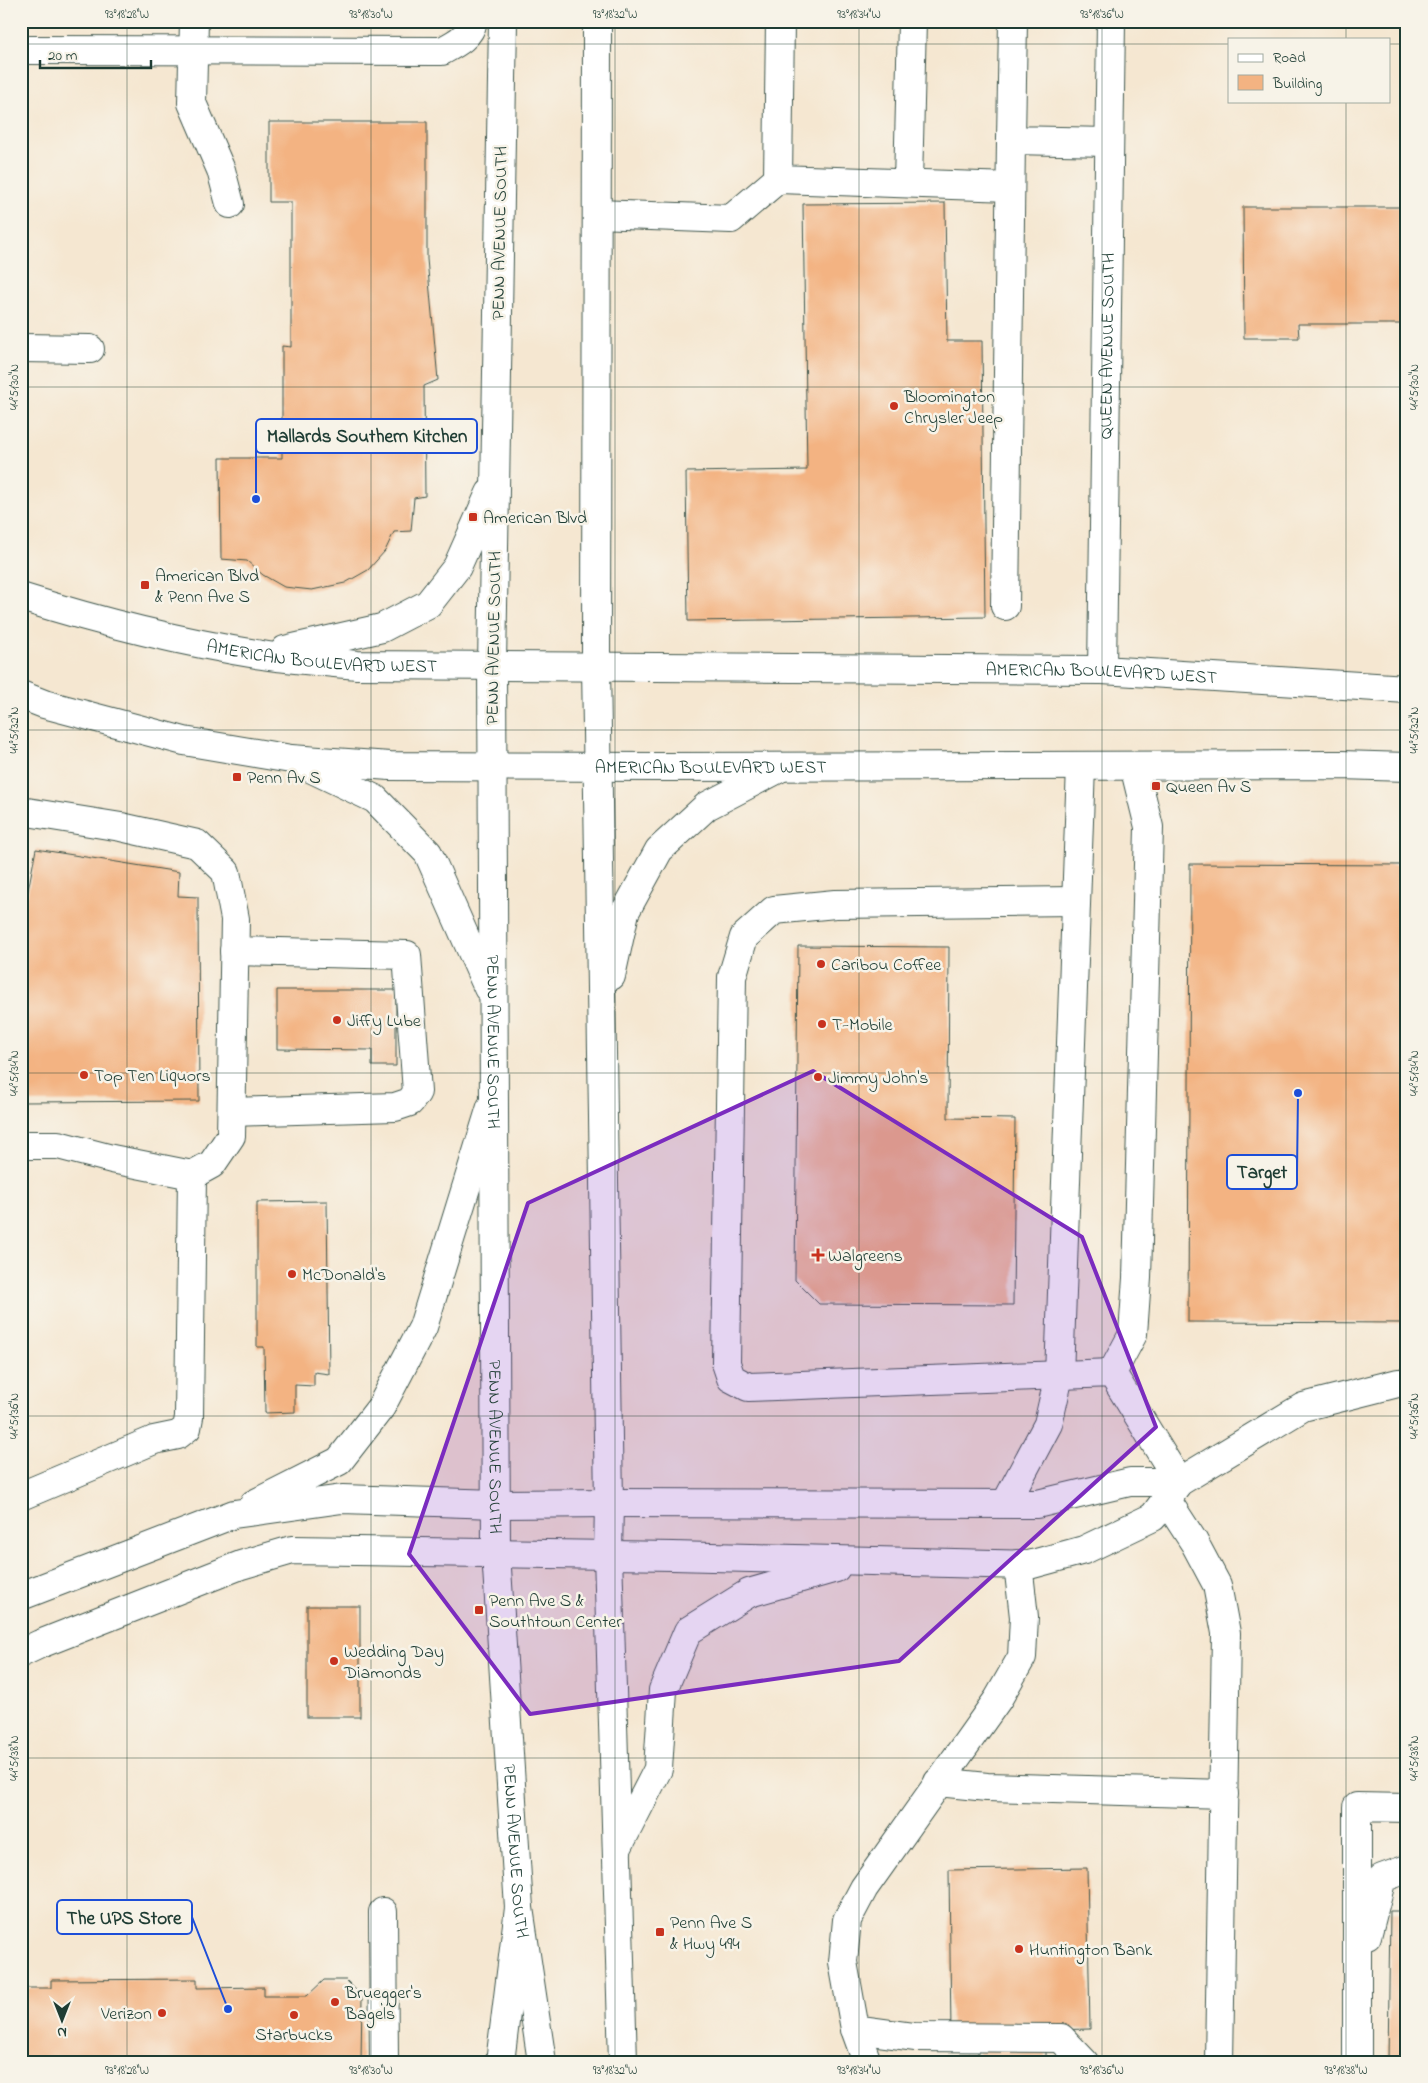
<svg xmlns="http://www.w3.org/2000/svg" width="1428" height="2083" font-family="'Indie Flower',sans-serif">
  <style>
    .building { fill: #f3b382 }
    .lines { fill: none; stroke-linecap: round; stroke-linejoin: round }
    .minor-casing { stroke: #3f564c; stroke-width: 30 }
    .major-casing { stroke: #3f564c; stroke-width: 30 }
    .highway-casing { stroke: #3f564c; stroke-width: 30 }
    .minor { stroke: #fff; stroke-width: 28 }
    .major { stroke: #fff; stroke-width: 28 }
    .highway { stroke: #fff; stroke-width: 28 }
    .marked { fill: #7b2cbf; fill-opacity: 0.2; stroke: #7b2cbf; stroke-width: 4; stroke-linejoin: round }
    .ticks { fill: none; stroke: #1f3d34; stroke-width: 1; stroke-opacity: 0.45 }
    .poi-dot { fill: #c8321e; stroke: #f7f3e8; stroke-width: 2 }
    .labels { text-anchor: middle; stroke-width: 5; stroke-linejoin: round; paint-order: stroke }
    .street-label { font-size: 18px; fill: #1f3d34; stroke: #f7f3e8 }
    .poi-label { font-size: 18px; fill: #1f3d34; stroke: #f7f3e8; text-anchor: start }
    .leader { fill: none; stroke: #1d4ed8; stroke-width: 2 }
    .callout-dot { fill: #1d4ed8; stroke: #f7f3e8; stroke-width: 2 }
    .callout { fill: #f7f3e8; stroke: #1d4ed8; stroke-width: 2 }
    .callout-label { font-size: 19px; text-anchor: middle; font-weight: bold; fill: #1f3d34 }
    .neatline { fill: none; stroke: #1f3d34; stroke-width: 2 }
    .ticks-label { font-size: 12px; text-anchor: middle; fill: #1f3d34 }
  </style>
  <rect width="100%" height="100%" fill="#f7f3e8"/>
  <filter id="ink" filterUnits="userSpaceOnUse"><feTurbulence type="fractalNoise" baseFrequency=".02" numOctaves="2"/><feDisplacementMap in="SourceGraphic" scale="10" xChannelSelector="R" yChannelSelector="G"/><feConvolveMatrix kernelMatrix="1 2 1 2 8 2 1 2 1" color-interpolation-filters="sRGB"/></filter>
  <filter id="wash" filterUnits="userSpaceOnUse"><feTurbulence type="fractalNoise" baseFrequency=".0096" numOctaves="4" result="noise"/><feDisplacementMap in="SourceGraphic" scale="20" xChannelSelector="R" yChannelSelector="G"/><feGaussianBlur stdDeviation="1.12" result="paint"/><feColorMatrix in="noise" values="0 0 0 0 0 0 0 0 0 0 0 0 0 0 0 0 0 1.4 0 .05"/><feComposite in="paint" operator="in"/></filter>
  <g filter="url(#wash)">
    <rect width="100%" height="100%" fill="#f5e7d1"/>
    <g id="blocks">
      <!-- building -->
      <g class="building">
        <path d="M269 122H427V259L438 380 424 386 425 496 414 498 411 531 394 532 385 551 368 570 345 583 312 590 284 587 263 575 247 561 221 559 220 458H282V346L291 347V202H269Z"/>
        <path d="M945 203 947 341H982L985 617 688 621 686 472 807 470 803 204Z"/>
        <path d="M1243 207H1407V324H1298L1299 338H1244Z"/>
        <path d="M36 849 179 872 178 896 198 897 199 1101 21 1102V896H27Z"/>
        <path d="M1190 864 1407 865V1323L1188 1322Z"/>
        <path d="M798 946 949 947 948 1118 1015 1119 1013 1305 819 1304 795 1280Z"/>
        <path d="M277 990H396V1066H372V1050L277 1049Z"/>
        <path d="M327 1201 329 1374 314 1372V1386L295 1385V1412L265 1413 264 1347H257V1202Z"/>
        <rect x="307" y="1606" width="53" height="111"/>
        <path d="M1087 1868 1090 2029 1046 2030V2062H978V2034H951L949 1870Z"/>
        <path d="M1390 1911H1407V2062H1388Z"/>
        <path d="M197 1979V1988L264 1987V1996H307L324 1980H346L362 1996 361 2062H21V1988H51V1980Z"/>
      </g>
    </g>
  </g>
  <g filter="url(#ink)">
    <use href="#blocks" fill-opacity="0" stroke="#3f564c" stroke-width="1"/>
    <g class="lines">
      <!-- minor casing -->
      <g class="minor-casing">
        <g id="minor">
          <path d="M194 21 192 103 221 170 230 204"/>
          <path d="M780 21 778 179 1010 187"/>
          <path d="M1013 21 1011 140 1109 142"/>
          <path d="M21 50 442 51C455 44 470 37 473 21"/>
          <path d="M908 183 912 21"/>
          <path d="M597 214 731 219 778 179"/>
          <path d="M21 348 90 349"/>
          <path d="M1005 606 1011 140"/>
          <path id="s1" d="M1102 670 1111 21"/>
          <path d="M21 811 121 827 197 844 226 872 235 919 231 1136 212 1164 192 1175 112 1159 58 1145H21"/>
          <path d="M1075 901 835 904 774 910 744 937 732 977 726 1363 731 1378 748 1387 1112 1373 1179 1482"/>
          <path d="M232 1112 395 1107 410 1102 417 1092 407 955 234 951"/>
          <path d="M1112 1373 1133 1334 1137 1278 1149 827 1134 766"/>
          <path d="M21 1496 154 1440 178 1435 187 1428 189 1417 192 1175"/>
          <path d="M1166 1499 1194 1542 1217 1585 1226 1633 1219 2062"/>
          <path d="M1006 1503 1048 1424 1059 1376 1081 766"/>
          <path d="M254 1504 339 1461 381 1407 423 1327 491 1107"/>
          <path d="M21 1596 234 1514 342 1499 497 1504 609 1503 1037 1504 1130 1482H1179"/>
          <path d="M21 1653 40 1644 241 1565 292 1550 673 1556 1029 1565 1084 1550 1153 1517 1179 1482 1303 1407 1398 1383H1407"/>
          <path d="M938 1782 987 1787 1224 1794"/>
          <path d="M617 1849 658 1769 663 1690 688 1631 749 1593 836 1568"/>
          <path d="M383 1912 384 2062"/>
          <path d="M1367 1936 1382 1878 1407 1869"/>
          <path d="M855 2029 914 2037 1061 2038 1084 2062"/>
          <path d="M867 2062 855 2029 843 1962 847 1920 864 1888 998 1699 1022 1657 1024 1617 1018 1564"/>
          <path d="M1357 2062V1807L1407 1808"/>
        </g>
      </g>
      <!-- major casing -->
      <g class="major-casing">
        <g id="major">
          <path id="s2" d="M503 21 492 665 496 1553 519 1908 542 2062"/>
          <path d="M597 21 596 666 609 1503 608 1554 623 2062"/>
          <path id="s3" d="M21 597C100 622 181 642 262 655 294 660 326 662 357 665L1102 670 1407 689"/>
          <path d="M285 650 382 628 428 604 457 567 490 493"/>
          <path id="s4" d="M21 695 44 704 184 741 291 759 390 766 661 767 1341 765 1407 767"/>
          <path d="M304 765 375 799 428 853 488 988"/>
          <path d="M611 976 625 912 659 850 707 806 778 769"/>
        </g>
      </g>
      <!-- highway casing -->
      <g class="highway-casing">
        <g id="highway">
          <path d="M623 2058 624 2062"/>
          <path d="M500 2062 519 1908"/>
        </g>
      </g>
      <!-- minor -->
      <use href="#minor" class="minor"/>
      <!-- major -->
      <use href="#major" class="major"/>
      <!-- highway -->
      <use href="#highway" class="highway"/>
    </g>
  </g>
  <!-- marked area -->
  <path class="marked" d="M813 1071 1082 1237 1156 1427 899 1661 530 1714 409 1554 528 1203Z"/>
  <!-- ticks -->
  <path class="ticks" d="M127 21V2062M371 21V2062M615 21V2062M859 21V2062M1102 21V2062M1346 21V39M21 44H1229M1389 44H1407M1346 101V2062M21 387H1407M21 730H1407M21 1073H1407M21 1416H1407M21 1758H1407"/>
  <!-- markers -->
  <g class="poi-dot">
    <circle cx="894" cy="406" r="5"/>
    <rect x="468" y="512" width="10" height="10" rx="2.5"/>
    <rect x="140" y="580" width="10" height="10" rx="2.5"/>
    <rect x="232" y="772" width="10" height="10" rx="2.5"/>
    <rect x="1151" y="781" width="10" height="10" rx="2.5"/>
    <circle cx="821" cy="964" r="5"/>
    <circle cx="337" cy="1020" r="5"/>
    <circle cx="822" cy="1024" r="5"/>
    <circle cx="84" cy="1075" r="5"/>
    <circle cx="818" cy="1077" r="5"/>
    <path d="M815.5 1247.5h5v5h5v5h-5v5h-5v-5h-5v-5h5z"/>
    <circle cx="292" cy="1274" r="5"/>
    <rect x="474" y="1605" width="10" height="10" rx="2.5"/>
    <circle cx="334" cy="1661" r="5"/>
    <rect x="655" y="1927" width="10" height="10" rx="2.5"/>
    <circle cx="1019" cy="1949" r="5"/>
    <circle cx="335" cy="2002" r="5"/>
    <circle cx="162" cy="2013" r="5"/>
    <circle cx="294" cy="2015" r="5"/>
  </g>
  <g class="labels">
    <!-- street labels -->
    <g class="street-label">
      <text transform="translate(499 233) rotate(-89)" y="6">PENN AVENUE SOUTH</text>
      <text dy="6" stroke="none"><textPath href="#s1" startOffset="324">QUEEN AVENUE SOUTH</textPath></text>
      <text transform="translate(493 638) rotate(-89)" y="6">PENN AVENUE SOUTH</text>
      <text dy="6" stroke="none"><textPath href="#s3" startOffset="308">AMERICAN BOULEVARD WEST</textPath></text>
      <text dy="6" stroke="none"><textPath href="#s3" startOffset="1088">AMERICAN BOULEVARD WEST</textPath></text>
      <text dy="6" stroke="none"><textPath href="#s4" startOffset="698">AMERICAN BOULEVARD WEST</textPath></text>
      <text dy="6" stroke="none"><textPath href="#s2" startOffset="1021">PENN AVENUE SOUTH</textPath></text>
      <text dy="6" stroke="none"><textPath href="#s2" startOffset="1426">PENN AVENUE SOUTH</textPath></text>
      <text dy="6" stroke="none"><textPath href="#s2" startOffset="1831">PENN AVENUE SOUTH</textPath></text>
    </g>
    <!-- poi labels -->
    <g class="poi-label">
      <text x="904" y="402">Bloomington<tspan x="904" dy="21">Chrysler Jeep</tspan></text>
      <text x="483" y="523">American Blvd</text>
      <text x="155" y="581">American Blvd<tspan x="155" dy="21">&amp; Penn Ave S</tspan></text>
      <text x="247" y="783">Penn Av S</text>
      <text x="1166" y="792">Queen Av S</text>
      <text x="831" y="970">Caribou Coffee</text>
      <text x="347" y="1026">Jiffy Lube</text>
      <text x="832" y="1030">T-Mobile</text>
      <text x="94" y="1081">Top Ten Liquors</text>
      <text x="828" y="1083">Jimmy John's</text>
      <text x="828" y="1261">Walgreens</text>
      <text x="302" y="1280">McDonald's</text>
      <text x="489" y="1606">Penn Ave S &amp;<tspan x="489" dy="21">Southtown Center</tspan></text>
      <text x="344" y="1657">Wedding Day<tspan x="344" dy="21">Diamonds</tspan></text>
      <text x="670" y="1928">Penn Ave S<tspan x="670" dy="21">&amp; Hwy 494</tspan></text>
      <text x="1029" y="1955">Huntington Bank</text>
      <text x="345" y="1998">Bruegger's<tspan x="345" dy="21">Bagels</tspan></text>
      <text x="152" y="2019" text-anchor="end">Verizon</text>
      <text x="294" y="2040" text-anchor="middle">Starbucks</text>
    </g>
  </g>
  <!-- callouts -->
  <path class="leader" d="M256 499L256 436M1298 1093L1297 1172M228 2009L192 1917"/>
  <g class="callout-dot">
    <circle cx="256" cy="499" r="5"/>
    <circle cx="1298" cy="1093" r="5"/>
    <circle cx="228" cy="2009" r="5"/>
  </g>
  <g class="callout">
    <rect x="256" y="419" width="221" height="34" rx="5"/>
    <rect x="1227" y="1155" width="70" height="34" rx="5"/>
    <rect x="57" y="1900" width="135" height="34" rx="5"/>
  </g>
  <g class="callout-label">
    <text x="367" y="442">Mallards Southern Kitchen</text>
    <text x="1262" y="1178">Target</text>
    <text x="124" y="1924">The UPS Store</text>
  </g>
  <!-- margin -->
  <rect width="1428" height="2083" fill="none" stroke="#f7f3e8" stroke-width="55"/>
  <!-- legend -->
  <rect x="1228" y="38" width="162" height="65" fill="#f7f3e8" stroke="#a1aaa0"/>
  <rect x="1238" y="54" width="25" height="8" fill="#ffffff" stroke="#a1aaa0"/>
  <text x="1273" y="62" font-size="15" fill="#1f3d34">Road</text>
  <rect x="1238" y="75" width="25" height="15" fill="#f3b382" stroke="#a1aaa0"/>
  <text x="1273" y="88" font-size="15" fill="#1f3d34">Building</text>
  <!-- north arrow -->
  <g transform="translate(62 2020) rotate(180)" stroke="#f7f3e8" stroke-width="4" paint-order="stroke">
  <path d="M0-4L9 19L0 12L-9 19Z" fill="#1f3d34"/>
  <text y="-8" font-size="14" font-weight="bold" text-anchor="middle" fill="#1f3d34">N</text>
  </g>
  <!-- scale -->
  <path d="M40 60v8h111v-8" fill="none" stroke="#1f3d34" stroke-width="2.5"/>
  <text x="48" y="60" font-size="15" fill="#1f3d34" stroke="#f7f3e8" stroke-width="4" paint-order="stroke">20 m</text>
  <rect x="28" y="28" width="1372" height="2028" class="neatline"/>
  <g class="ticks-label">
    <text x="127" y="18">93°18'28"W</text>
    <text x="371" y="18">93°18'30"W</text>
    <text x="615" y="18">93°18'32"W</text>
    <text x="859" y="18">93°18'34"W</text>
    <text x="1102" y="18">93°18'36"W</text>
    <text transform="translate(1414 387) rotate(-90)" y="4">44°51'30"N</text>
    <text transform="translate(14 387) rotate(-90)" y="4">44°51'30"N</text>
    <text transform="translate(1414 730) rotate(-90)" y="4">44°51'32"N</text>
    <text transform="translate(14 730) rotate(-90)" y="4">44°51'32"N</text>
    <text transform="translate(1414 1073) rotate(-90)" y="4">44°51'34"N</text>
    <text transform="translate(14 1073) rotate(-90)" y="4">44°51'34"N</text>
    <text transform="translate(1414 1416) rotate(-90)" y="4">44°51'36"N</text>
    <text transform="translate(14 1416) rotate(-90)" y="4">44°51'36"N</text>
    <text transform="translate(1414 1758) rotate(-90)" y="4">44°51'38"N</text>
    <text transform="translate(14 1758) rotate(-90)" y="4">44°51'38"N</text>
    <text x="127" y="2074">93°18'28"W</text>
    <text x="371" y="2074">93°18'30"W</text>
    <text x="615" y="2074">93°18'32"W</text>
    <text x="859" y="2074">93°18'34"W</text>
    <text x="1102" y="2074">93°18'36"W</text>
    <text x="1346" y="2074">93°18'38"W</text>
  </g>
</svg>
